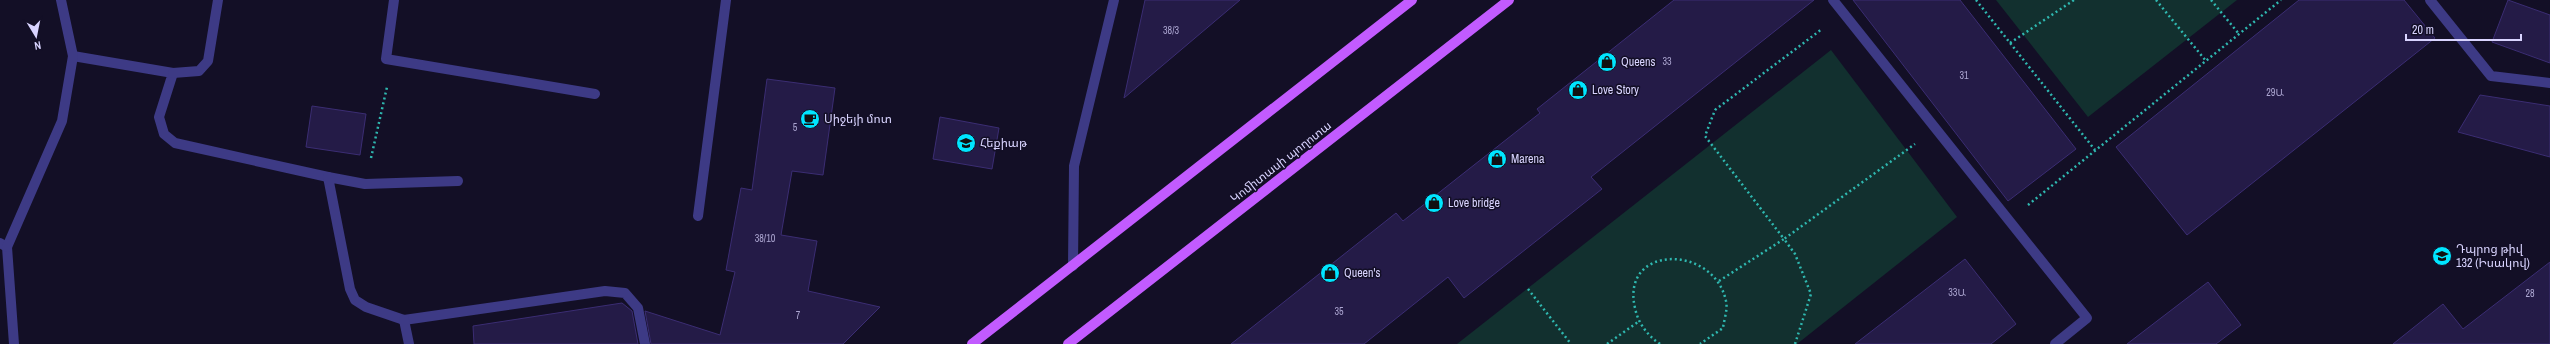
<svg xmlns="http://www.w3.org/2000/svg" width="2550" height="344" font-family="'Archivo Narrow','Noto Sans Armenian',sans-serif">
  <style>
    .green { fill: #12302f }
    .building { fill: #241b47; stroke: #3b2d73 }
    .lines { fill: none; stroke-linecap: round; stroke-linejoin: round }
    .path { stroke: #2fb8b0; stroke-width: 2.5; stroke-dasharray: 2 3; stroke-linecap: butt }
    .lane { stroke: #3d3a85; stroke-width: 10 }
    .street { stroke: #3d3a85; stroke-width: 10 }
    .primary { stroke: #c25bff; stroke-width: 10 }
    .labels { text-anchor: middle; stroke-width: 3; stroke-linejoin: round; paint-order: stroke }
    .number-label { font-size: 10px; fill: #aca6d1 }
    .poi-label { font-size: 12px; fill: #d9d4ff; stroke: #130f26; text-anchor: start }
    .street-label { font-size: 12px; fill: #d9d4ff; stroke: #130f26 }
  </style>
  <rect width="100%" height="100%" fill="#130f26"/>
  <!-- green -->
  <g class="green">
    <path d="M1996 0H2237L2088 117Z"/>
    <path d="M1831 50 1957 217 1797 344H1457Z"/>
  </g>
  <!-- building -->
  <g class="building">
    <path d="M1145 0H1240L1124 98Z"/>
    <path d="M1674 0H1814L1591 177 1602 189 1464 298 1448 277 1364 344H1231L1396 213 1403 221 1540 113 1537 109Z"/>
    <path d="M1853 0H1960L2076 149 2008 201Z"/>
    <path d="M2299 0H2404L2435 38 2187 235 2116 147Z"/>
    <path d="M2508 0 2550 15V63L2492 42Z"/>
    <path d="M767 79 835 88 823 175 792 171 781 235 817 241 808 291 880 307 843 344H651L645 311 720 335 735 272 726 270 741 188 752 190Z"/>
    <path d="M2480 95 2550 106V157L2458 132Z"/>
    <path d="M312 106 366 114 360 155 306 147Z"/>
    <path d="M940 117 999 128 992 169 933 159Z"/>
    <path d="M1965 259 2016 324 1991 344H1855Z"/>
    <path d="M2550 262V344H2393L2443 304 2463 329Z"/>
    <path d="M2208 282 2241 325 2216 344H2127Z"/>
    <path d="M622 303 632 311 638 344H474L473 326Z"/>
  </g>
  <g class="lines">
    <!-- path -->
    <g class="path">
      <path d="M1976 0 2095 150"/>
      <path d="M2156 0 2206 61"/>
      <path d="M2211 0 2239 34"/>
      <path d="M2010 43 2074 0"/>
      <path d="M371 158 387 87"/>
      <path d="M2028 205 2281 0"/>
      <path d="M1719 281 1784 239 1705 136 1715 110 1822 29"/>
      <path d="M1528 289 1571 344"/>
      <path d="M1607 344 1638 322"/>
      <path d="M1660 344C1647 335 1638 323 1635 308 1620 244 1714 244 1726 301 1728 309 1724 320 1723 328L1700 344"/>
      <path d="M1795 344 1811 294 1795 254 1784 239 1915 144"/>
    </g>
    <!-- lane -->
    <g class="lane">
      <path d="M394 0 386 59 595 94"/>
      <path d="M1833 0 2087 318 2055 344"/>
      <path d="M2430 0 2491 76 2550 83"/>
      <path d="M73 56 173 73 159 117 164 134 175 143 328 177"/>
      <path d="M173 73 199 71 208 61 218 0"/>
      <path d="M458 181 365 184 328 177 350 289 355 300 366 307 404 320 605 291 625 293 638 308 645 344"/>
      <path d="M698 216 726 0"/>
      <path d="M0 243 7 247 14 344"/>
      <path d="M7 247 62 121 73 56 61 0"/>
      <path d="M404 320 409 344"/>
    </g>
    <!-- street -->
    <path class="street" d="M1073 266 1074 166 1114 0"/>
    <!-- primary -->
    <g class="primary">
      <path d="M972 344 1412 0"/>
      <path d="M1068 344 1509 0"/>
    </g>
  </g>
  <!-- icons -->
  <defs>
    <g id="shop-disc" transform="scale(1)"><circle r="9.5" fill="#00e5ff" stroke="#130f26"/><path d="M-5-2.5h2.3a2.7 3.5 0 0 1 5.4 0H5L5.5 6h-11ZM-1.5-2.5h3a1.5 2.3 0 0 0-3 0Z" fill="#111"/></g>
    <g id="cafe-disc" transform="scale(1)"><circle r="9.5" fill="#00e5ff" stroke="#130f26"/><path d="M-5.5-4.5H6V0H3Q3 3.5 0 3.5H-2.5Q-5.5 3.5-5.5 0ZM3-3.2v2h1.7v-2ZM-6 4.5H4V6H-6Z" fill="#111"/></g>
    <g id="school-disc" transform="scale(1)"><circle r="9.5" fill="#00e5ff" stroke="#130f26"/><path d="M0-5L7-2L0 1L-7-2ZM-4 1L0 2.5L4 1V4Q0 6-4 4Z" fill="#111"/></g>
  </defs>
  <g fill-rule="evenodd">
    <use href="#shop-disc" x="1607" y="62"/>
    <use href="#shop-disc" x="1578" y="90"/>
    <use href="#cafe-disc" x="810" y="119"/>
    <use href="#school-disc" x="966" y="143"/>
    <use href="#shop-disc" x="1497" y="159"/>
    <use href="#shop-disc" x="1434" y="203"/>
    <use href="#school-disc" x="2442" y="256"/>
    <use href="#shop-disc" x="1330" y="273"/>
  </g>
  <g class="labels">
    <!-- number labels -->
    <g class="number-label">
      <text x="1171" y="34">38/3</text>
      <text x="1667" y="65">33</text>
      <text x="1964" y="79">31</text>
      <text x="2275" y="96">29Ա</text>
      <text x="795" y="131">5</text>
      <text x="765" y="242">38/10</text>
      <text x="1957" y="296">33Ա</text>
      <text x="2530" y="297">28</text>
      <text x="1339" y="315">35</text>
      <text x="798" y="319">7</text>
    </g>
    <!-- poi labels -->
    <g class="poi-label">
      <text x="1621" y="66">Queens</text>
      <text x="1592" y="94">Love Story</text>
      <text x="824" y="123">Սիջեյի մոտ</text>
      <text x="980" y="147">Հեքիաթ</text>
      <text x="1511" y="163">Marena</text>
      <text x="1448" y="207">Love bridge</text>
      <text x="2456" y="253">Դպրոց թիվ<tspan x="2456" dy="14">132 (Իսակով)</tspan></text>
      <text x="1344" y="277">Queen's</text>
    </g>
    <!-- street labels -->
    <g class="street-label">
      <text transform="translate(1281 162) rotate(-38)" y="4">Կոմիտասի պողոտա</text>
    </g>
  </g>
  <!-- north arrow -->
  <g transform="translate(36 36) rotate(170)" stroke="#130f26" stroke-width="3" paint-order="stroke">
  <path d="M0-3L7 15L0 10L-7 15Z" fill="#d9d4ff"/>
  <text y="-6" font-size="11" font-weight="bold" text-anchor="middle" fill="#d9d4ff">N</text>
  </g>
  <!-- scale -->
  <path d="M2406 34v6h115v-6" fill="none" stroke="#d9d4ff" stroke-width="2"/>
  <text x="2412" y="34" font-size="12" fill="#d9d4ff" stroke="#130f26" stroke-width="3" paint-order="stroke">20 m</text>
</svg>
